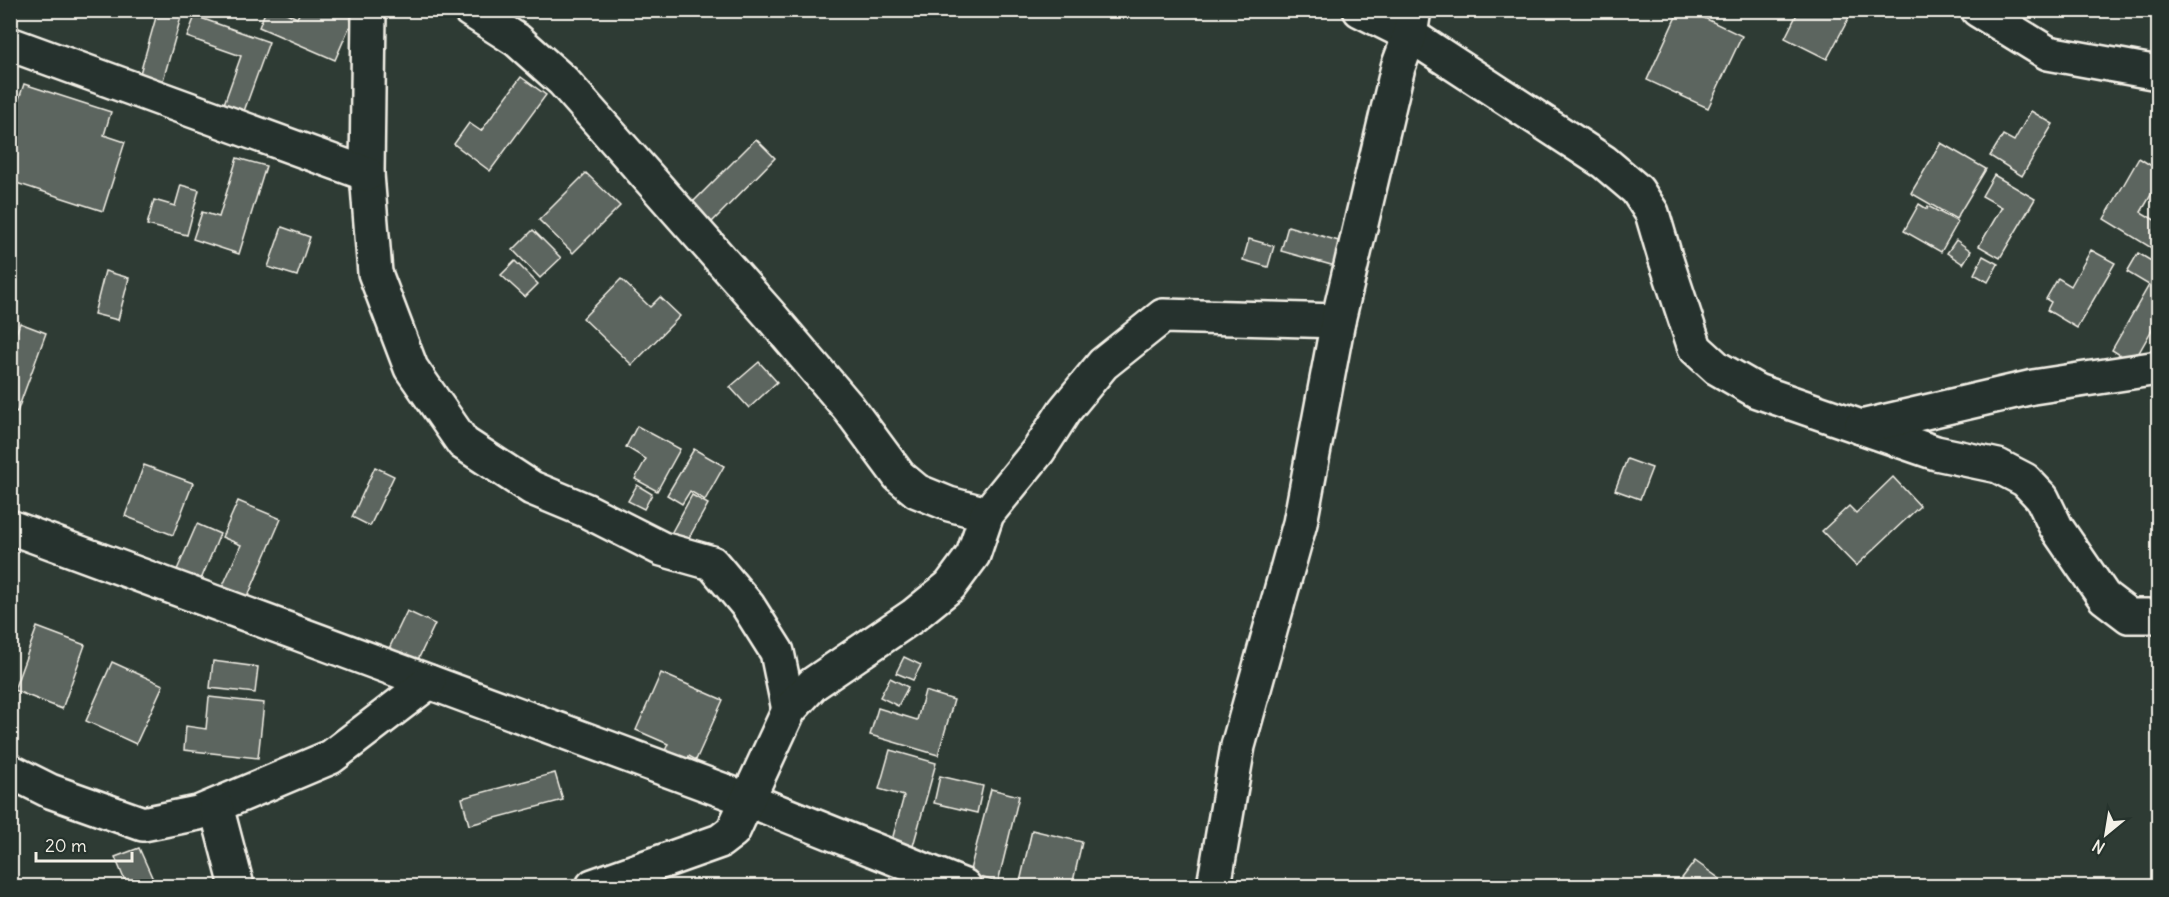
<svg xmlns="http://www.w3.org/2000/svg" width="2169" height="897" font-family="Delius,sans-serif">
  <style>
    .building { fill: #5c655e; stroke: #f4f1e8; stroke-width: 1.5 }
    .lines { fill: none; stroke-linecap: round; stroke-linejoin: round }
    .minor-casing { stroke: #f4f1e8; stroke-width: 38 }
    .minor { stroke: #26332d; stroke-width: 33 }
  </style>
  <rect width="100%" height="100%" fill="#2e3b34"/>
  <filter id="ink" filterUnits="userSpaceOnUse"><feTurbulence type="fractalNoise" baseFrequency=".0167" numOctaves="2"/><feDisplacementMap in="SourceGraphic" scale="12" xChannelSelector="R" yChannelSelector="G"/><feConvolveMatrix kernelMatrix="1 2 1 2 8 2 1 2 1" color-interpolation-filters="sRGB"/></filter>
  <g filter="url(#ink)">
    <!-- building -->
    <g class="building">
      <path d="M158 10H183L162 84 139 77Z"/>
      <path d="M266 10H280L297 18 301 10H348L355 14 335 60 259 27Z"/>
      <path d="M1679 10H1688L1742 36 1708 108 1647 80Z"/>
      <path d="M1799 10H1853L1827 59 1785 38Z"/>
      <path d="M195 16 269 42 239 125 219 118 241 56 187 37Z"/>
      <path d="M521 77 546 95 490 171 454 144 469 123 481 131Z"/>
      <path d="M24 84 111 112 104 135 125 142 103 211 10 181V125Z"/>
      <path d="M2031 111 2053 124 2022 176 1990 156 2003 135 2014 141Z"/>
      <path d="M756 139 775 158 712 222 692 203Z"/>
      <path d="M1941 143 1986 169 1956 219 1911 193Z"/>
      <path d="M237 158 266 166 239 254 193 239 202 212 219 217Z"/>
      <path d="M2139 158 2158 170V183L2141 212 2158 222V252L2104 219Z"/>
      <path d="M586 173 620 206 573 253 539 220Z"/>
      <path d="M1994 175 2035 199 2000 258 1979 246 2002 207 1982 196Z"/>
      <path d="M181 185 199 190 187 235 147 225 154 200 175 206Z"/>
      <path d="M1919 204 1927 209 1928 206 1958 222 1941 252 1904 231Z"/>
      <path d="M1288 226 1342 242 1335 266 1281 251Z"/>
      <path d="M282 227 310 237 297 276 268 267Z"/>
      <path d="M533 230 561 258 540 278 513 250Z"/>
      <path d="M1249 239 1274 246 1268 267 1243 260Z"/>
      <path d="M1956 240 1971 251 1963 264 1947 253Z"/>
      <path d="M2091 250 2115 263 2077 328 2047 310 2051 302 2046 299 2058 278 2071 286Z"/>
      <path d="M2138 253 2158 265V319L2133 363 2112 350 2149 285 2127 272Z"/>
      <path d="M1983 256 1998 264 1988 282 1974 274Z"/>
      <path d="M515 261 538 284 525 297 501 275Z"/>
      <path d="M105 271 129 278 118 320 94 314Z"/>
      <path d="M621 279 650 307 660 297 680 316 632 365 583 318Z"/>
      <path d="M20 323 46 333 17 412 10 409V350Z"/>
      <path d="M759 362 777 382 749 408 730 387Z"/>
      <path d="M637 426 680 449 657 491 635 479 646 459 626 447Z"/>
      <path d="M694 449 724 466 705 500 690 491 682 504 667 495Z"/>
      <path d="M1627 459 1652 468 1640 499 1615 490Z"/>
      <path d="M144 465 193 483 173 535 125 516Z"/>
      <path d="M375 467 394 476 370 526 352 517Z"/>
      <path d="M1893 477 1920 506 1856 566 1822 531 1849 506 1856 513Z"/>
      <path d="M637 485 652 494 644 509 628 501Z"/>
      <path d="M692 495 708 504 682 550 667 541Z"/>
      <path d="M238 501 281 519 242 610 217 599 241 545 222 537Z"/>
      <path d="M197 524 220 534 197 589 173 579Z"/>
      <path d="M407 611 435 624 413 670 385 657Z"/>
      <path d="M37 627 85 645 62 709 14 690Z"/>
      <path d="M904 657 921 665 913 680 896 673Z"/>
      <path d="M213 661 258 667 255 693 210 688Z"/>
      <path d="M112 662 163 685 136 744 86 721Z"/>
      <path d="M661 673 723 700 696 760 689 756 682 771 660 762 668 744 636 730Z"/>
      <path d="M890 678 908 687 898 706 880 697Z"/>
      <path d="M925 691 954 700 938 755 870 735 878 708 917 720Z"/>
      <path d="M209 697 264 703 258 758 184 750 186 726 206 729Z"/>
      <path d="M890 750 936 763 913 846 892 840 904 796 879 789Z"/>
      <path d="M555 773 563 800 469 825 462 798Z"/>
      <path d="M940 776 983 786 977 813 934 803Z"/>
      <path d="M991 789 1019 796 998 882 969 874Z"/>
      <path d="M1032 830 1082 842 1072 886H1038L1020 882Z"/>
      <path d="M139 848 156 886H127L115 857Z"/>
      <path d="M1695 861 1720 879 1715 886H1676Z"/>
    </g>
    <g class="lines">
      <!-- minor casing -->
      <g class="minor-casing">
        <g id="minor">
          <path d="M369 10 367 174 375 273 411 368 463 443 532 488 585 510 662 549 712 563 748 606 777 652 789 710"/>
          <path d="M470 10 517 40 563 81 769 314 848 407 899 476 917 491 949 504 987 514"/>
          <path d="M1360 10 1410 35 1604 162 1637 190 1652 213 1665 257 1695 348 1717 368 1757 391 1936 453 1998 466 2025 480 2042 498 2056 527 2104 597 2129 616H2158"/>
          <path d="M1978 10 2048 53 2158 73"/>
          <path d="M10 44 367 174"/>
          <path d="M1861 427 2033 387 2158 368"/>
          <path d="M10 527 749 800 964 886"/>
          <path d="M10 771 50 791 143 824 198 813 331 757 429 682"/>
          <path d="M216 806 237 886"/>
          <path d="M593 886 720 841 733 831 789 710 813 684 913 616 950 586 973 555 987 514 1039 450 1065 410 1103 364 1163 316 1338 321"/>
          <path d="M1214 886 1238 746 1300 523 1338 321 1398 67 1410 35 1414 10"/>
        </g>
      </g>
      <!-- minor -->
      <use href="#minor" class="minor"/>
    </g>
  </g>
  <!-- margin -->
  <rect width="2169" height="897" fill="none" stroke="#26332d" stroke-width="36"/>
  <rect x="18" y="18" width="2133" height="861" fill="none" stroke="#f4f1e8" stroke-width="2" filter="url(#ink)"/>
  <!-- north arrow -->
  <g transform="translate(2106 834) rotate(210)" stroke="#26332d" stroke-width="4.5" paint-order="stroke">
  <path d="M0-4.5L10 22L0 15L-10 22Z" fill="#f4f1e8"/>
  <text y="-9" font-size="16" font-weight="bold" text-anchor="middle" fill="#f4f1e8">N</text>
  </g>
  <!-- scale -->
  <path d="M36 852v9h96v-9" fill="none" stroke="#f4f1e8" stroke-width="3"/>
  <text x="45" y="852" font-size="18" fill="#f4f1e8" stroke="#26332d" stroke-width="4.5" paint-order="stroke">20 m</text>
</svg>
